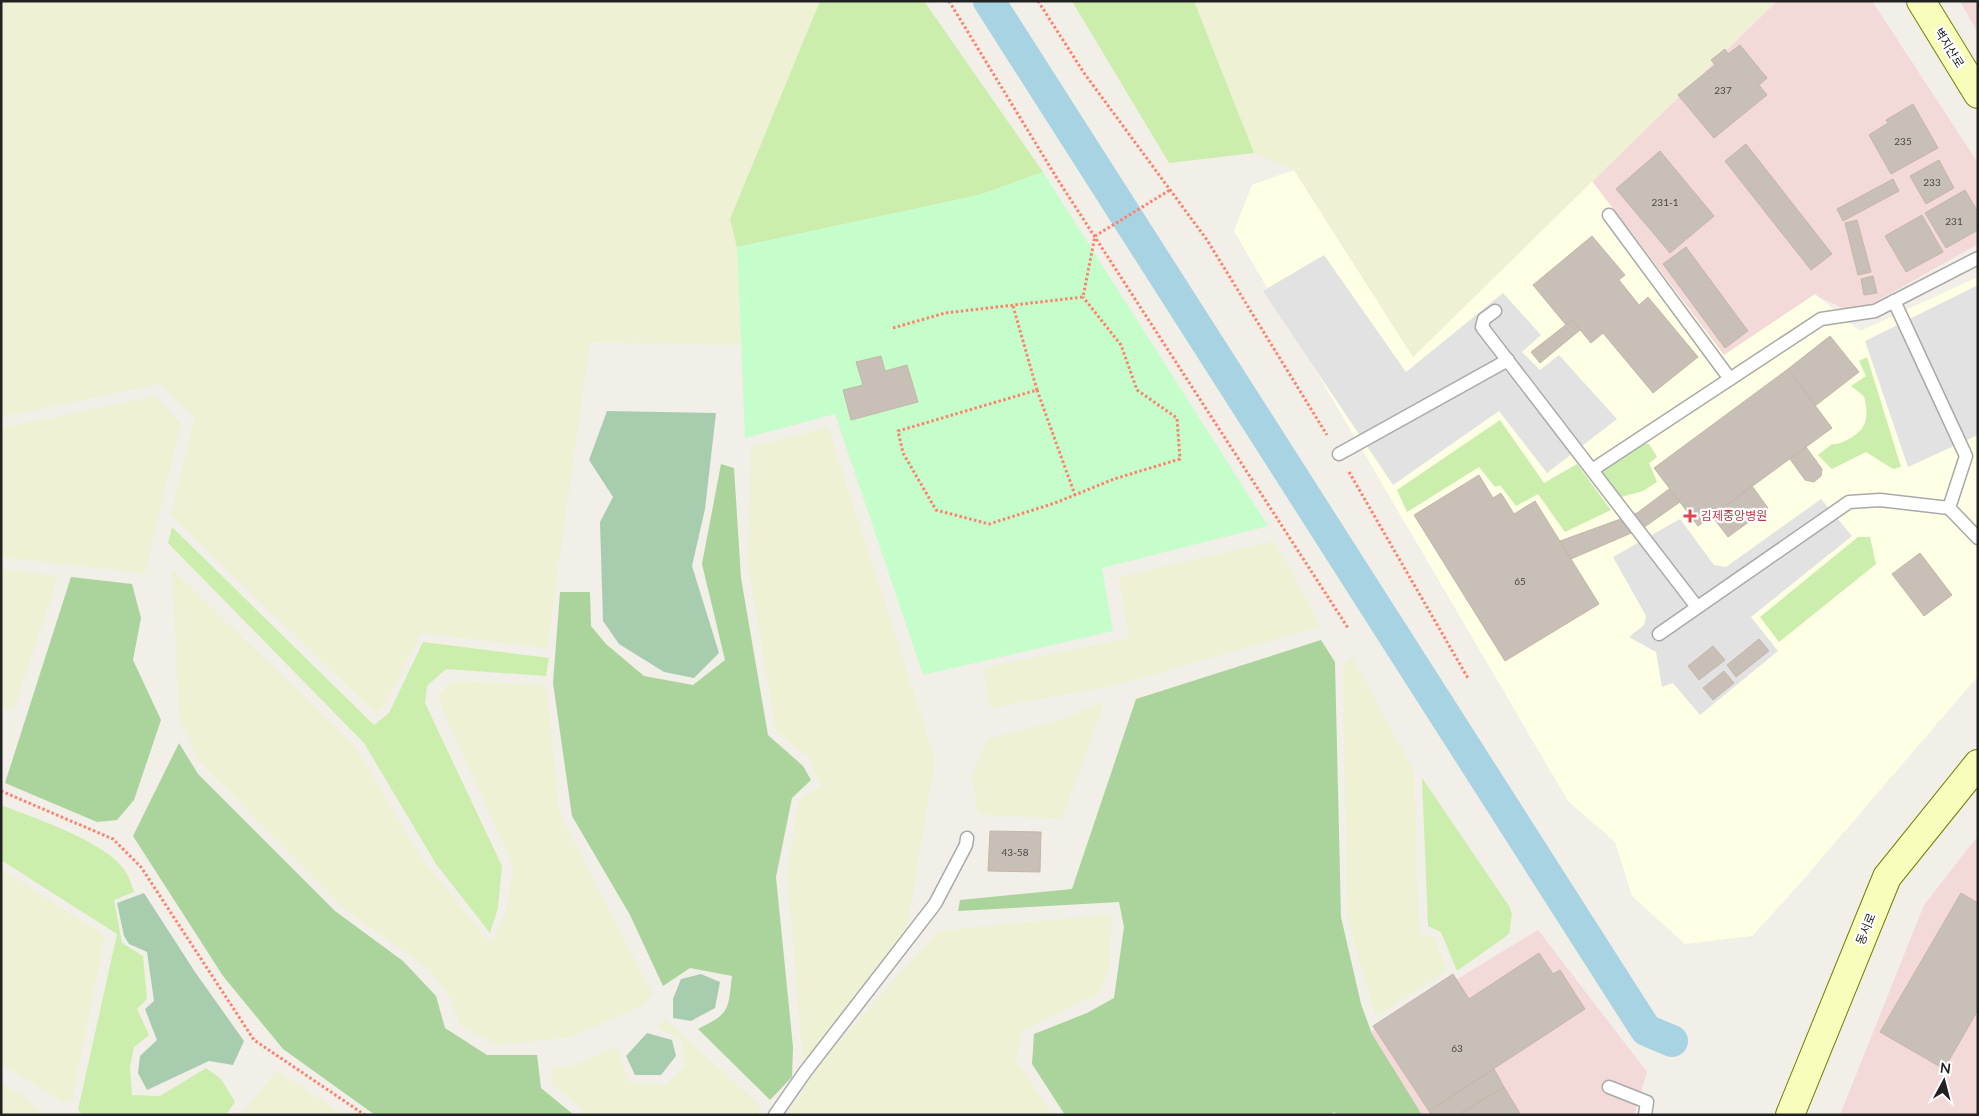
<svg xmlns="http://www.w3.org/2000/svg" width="1979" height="1116" font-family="Lato,'Noto Sans KR',sans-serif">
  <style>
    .commercial { fill: #f3d9d7 }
    .education { fill: #feffe4 }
    .farmland { fill: #eef1d3 }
    .grass { fill: #cbeeac }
    .forest { fill: #aad49b }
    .cemetery { fill: #a8cdae }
    .park { fill: #c5fdcb }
    .parking { fill: #e2e2e2 }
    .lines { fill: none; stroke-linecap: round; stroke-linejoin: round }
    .canal { stroke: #a7d3e2; stroke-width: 32 }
    .building { fill: #c8bfb7; stroke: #c5b6a9 }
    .lane-casing { stroke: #a9a9a9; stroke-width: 15 }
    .secondary-casing { stroke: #708100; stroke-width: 30 }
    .path { stroke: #ff806c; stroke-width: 3; stroke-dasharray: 2.5 2.5; stroke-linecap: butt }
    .lane { stroke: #fff; stroke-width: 12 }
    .secondary { stroke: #f8fdbb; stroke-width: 28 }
    .health-dot { fill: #e0444e; stroke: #fff; stroke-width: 2 }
    .labels { text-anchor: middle; stroke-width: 4.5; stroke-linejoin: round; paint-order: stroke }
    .number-label { font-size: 10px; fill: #4c4947 }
    .street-label { font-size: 12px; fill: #222; stroke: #fff }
    .health-label { font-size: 12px; fill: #be3a42; stroke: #fff; text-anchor: start }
  </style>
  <rect width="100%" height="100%" fill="#f2efe8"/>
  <!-- commercial -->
  <g class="commercial">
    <path d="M1777 1H1872L1978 163V244L1854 314 1815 295 1724 355 1592 182Z"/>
    <path d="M1960 1H1978V33Z"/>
    <path d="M1978 836V1115H1840L1924 905Z"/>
    <path d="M1538 930 1647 1072 1634 1115H1421L1344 1048Z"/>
  </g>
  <!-- education -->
  <path class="education" d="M1294 170 1413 357 1592 181 1724 355 1815 294 1860 331 1978 277V676L1796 888 1752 936 1685 944 1632 896 1615 842 1568 801 1234 231 1252 185Z"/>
  <!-- farmland -->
  <g class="farmland">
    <path d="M1 1H820L730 219 737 247 742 345 590 342 547 648 421 633 385 704 376 714 171 515 195 416 159 384 1 417Z"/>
    <path d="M1194 1H1771L1773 4 1413 357 1294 170 1254 153Z"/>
    <path d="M155 396 181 424 145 573 1 557V428Z"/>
    <path d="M828 427 935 759 906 936 803 1066 787 874 799 800 821 786 807 755 776 732 748 565 751 447Z"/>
    <path d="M1274 541 1321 626 1117 685 990 708 983 668 1129 638 1119 577Z"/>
    <path d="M1 569 58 576 14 709 1 707Z"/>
    <path d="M172 569 356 748 421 858 491 944 506 913 513 866 440 704V693L453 681 546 685 560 815 652 993 642 1006 571 1037 496 1045 459 1024 450 997 429 969 344 909 199 761 179 717Z"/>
    <path d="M1352 657 1414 771 1419 935 1434 937 1447 970 1376 1017 1347 918 1343 664Z"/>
    <path d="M1105 701 1062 819 978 814 972 777 987 739 1058 721Z"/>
    <path d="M1 869 105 936 72 1101 65 1103 1 1064Z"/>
    <path d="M1112 914 1109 969 1100 993 1022 1031 1016 1060 1053 1115H787L814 1070 938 931Z"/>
    <path d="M665 1019 762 1108 756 1115H588L552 1084V1069L571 1066 617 1047 629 1083 666 1084 685 1066 682 1041 658 1027Z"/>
    <path d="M277 1070 343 1115H241Z"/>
    <path d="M1 1084 18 1093 46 1115H1Z"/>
  </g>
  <!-- grass -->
  <g class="grass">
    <path d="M820 1H924L1043 172 979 195 737 247 730 219Z"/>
    <path d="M1072 1H1194L1254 153 1169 163Z"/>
    <path d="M1867 357 1901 467 1893 469 1866 452 1832 469 1818 455 1832 444C1838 445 1842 442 1847 440 1868 430 1869 416 1864 396L1851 386 1866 376 1859 361Z"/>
    <path d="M1500 420 1544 483 1577 464 1611 510 1565 532 1538 494 1516 506 1500 485 1495 487 1479 467 1407 512 1397 490Z"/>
    <path d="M1642 443 1649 444 1657 457 1649 463 1657 482 1643 491 1621 497 1601 472Z"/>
    <path d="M172 527 374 725 389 713 423 642 549 658 546 676 446 669 427 686 425 703 502 866 498 908 490 933 436 864 364 743 168 543Z"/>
    <path d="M1858 537H1870L1876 564 1779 642 1760 617Z"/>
    <path d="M1422 778 1509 906 1512 914 1509 934 1457 971 1441 932 1428 926Z"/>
    <path d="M1 805C34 818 111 843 127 874 130 880 132 887 134 892L114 900 122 943 143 956 147 999 137 1009 149 1035 134 1047 130 1067 132 1095 160 1096 206 1068 221 1079 235 1102 226 1115H83L78 1110 117 934 1 860Z"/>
  </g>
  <!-- forest -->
  <g class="forest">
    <path d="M721 464 734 468 741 578 768 735 803 766 811 780 792 798 776 877 793 1047 792 1077 770 1100 698 1029C730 1013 728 1011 732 976L690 968 663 986 630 915 572 816 553 683 560 592H590L591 626 606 644 644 676 693 685 725 660 702 564Z"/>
    <path d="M71 577 132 584 141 618 133 660 161 720 134 800 117 820 97 822 5 783Z"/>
    <path d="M1321 640 1335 662 1341 917 1361 1004 1372 1034 1422 1115H1338L1334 1112 1331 1115H1065L1032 1064 1034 1034 1087 1013 1114 998 1124 927 1119 902 958 911 960 900 1072 889 1136 699Z"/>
    <path d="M179 743 198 774 335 911 403 961 436 996 445 1028 487 1055H537L541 1088 574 1115H375L283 1049 223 976 133 836Z"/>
  </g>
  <!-- cemetery -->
  <g class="cemetery">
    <path d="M607 411 716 413 705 509 692 566 719 653 694 678 664 672 619 644 603 621 600 522 613 497 589 460Z"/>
    <path d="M144 893 195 972 244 1041 233 1065 209 1061 147 1090 138 1073 140 1056 157 1040 145 1009 154 1001 147 952 129 944 124 936 117 903Z"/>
    <path d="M701 974 720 982 715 1008 691 1021 673 1018V999L681 979Z"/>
    <path d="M647 1033 672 1040 676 1056 661 1075H635L626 1056Z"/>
  </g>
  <!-- park -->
  <path class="park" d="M1043 172 1268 526 1102 568 1113 631 923 675 835 414 745 438 737 247 979 195Z"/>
  <!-- parking -->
  <g class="parking">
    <path d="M1324 255 1406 372 1503 293 1541 335 1522 352 1540 370 1559 355 1617 419 1547 473 1499 411 1393 485 1263 291Z"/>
    <path d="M1978 285V435L1908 467 1865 341Z"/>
    <path d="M1821 499 1852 536 1751 617 1778 651 1700 715 1673 683 1662 687 1656 652 1629 637 1644 625 1646 616 1613 557 1680 519 1714 565 1726 567Z"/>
  </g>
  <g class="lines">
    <!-- canal -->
    <path class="canal" d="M989 1 1646 1030 1672 1041"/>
  </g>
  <!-- building -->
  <g class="building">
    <path d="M1740 45 1767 78 1759 85 1767 95 1714 138 1678 95 1715 65 1711 60 1725 49 1728 54Z"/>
    <path d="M1913 104 1938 148 1891 174 1869 135 1888 123 1886 120Z"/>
    <path d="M1746 144 1832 254 1811 270 1725 161Z"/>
    <path d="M1660 151 1714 216 1670 253 1616 189Z"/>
    <path d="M1939 160 1954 188 1926 204 1910 176Z"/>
    <path d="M1893 179 1899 191 1843 221 1837 209Z"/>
    <path d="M1965 190 1978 212V230L1946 248 1925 213Z"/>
    <path d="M1922 215 1943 252 1906 272 1885 236Z"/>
    <path d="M1857 220 1871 272 1858 275 1845 223Z"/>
    <path d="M1592 236 1625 275 1619 280 1639 305 1648 297 1698 357 1653 393 1603 333 1591 343 1572 320 1566 325 1533 285Z"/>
    <path d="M1686 247 1748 331 1725 348 1663 264Z"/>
    <path d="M1873 276 1877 293 1864 295 1861 279Z"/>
    <path d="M1572 320 1580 330 1540 363 1531 352Z"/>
    <path d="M1830 336 1859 372 1815 406 1788 369Z"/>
    <path d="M881 356 885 371 907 365 918 402 851 420 843 390 863 385 856 362Z"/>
    <path d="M1788 369 1832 428 1698 526 1654 468Z"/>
    <path d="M1806 447 1822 469 1821 476 1814 482 1805 480 1790 459Z"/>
    <path d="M1479 475 1493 498 1501 493 1514 514 1535 501 1599 604 1505 661 1414 515Z"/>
    <path d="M1752 486 1768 508 1728 537 1712 516Z"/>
    <path d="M1669 489 1680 502 1643 528 1571 559 1560 541 1637 513Z"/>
    <path d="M1920 553 1952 595 1924 616 1892 574Z"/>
    <path d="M1759 639 1769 651 1736 677 1727 665Z"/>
    <path d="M1713 646 1725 660 1699 680 1688 666Z"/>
    <path d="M1724 671 1734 683 1713 700 1703 688Z"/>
    <path d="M990 831 1041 832 1040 872 988 871Z"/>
    <path d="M1961 893 1978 903V1010L1944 1069 1880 1032Z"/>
    <path d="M1539 953 1553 974 1560 970 1585 1009 1429 1111 1373 1026 1453 974 1469 999Z"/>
    <path d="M1494 1069 1504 1087 1458 1115H1431L1429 1111Z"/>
    <path d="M1504 1087 1521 1115H1458Z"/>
  </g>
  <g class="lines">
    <!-- lane casing -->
    <g class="lane-casing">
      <g id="lane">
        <path d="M1609 215 1730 379"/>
        <path d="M1894 301 1966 456 1949 508 1978 538"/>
        <path d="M1495 311 1484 319 1482 327 1697 607"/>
        <path d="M1339 454 1508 360"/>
        <path d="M1592 470 1821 319 1875 311 1978 258"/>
        <path d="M1659 634 1849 502 1880 500 1949 508"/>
        <path d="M1609 1087 1647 1102 1645 1115"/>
        <path d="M775 1115 805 1072 935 904 966 845 967 838"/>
      </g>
    </g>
    <!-- secondary casing -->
    <g class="secondary-casing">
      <g id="secondary">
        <path d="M1921 1 1978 94"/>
        <path d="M1790 1115 1887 877 1978 764"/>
      </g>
    </g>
    <!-- path -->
    <g class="path">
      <path d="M949 1 1058 180 1348 628"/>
      <path d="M1038 1 1084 73 1207 240 1327 435"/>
      <path d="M1013 306 1037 390 898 431 903 453 936 510 989 524 1055 503 1114 479 1180 459 1177 418 1137 390 1121 345 1083 297"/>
      <path d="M893 328 945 313 1083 297 1095 236 1170 190"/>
      <path d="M1037 390 1075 495"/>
      <path d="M1349 472 1469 680"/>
      <path d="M1 791 113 839 141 867 254 1040 365 1115"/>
    </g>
    <!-- lane -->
    <use href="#lane" class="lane"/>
    <!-- secondary -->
    <use href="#secondary" class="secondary"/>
  </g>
  <!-- markers -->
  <path class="health-dot" d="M1687.5 508.5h5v5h5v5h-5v5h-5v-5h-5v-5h5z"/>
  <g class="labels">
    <!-- number labels -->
    <g class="number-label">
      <text x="1723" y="94">237</text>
      <text x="1903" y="145">235</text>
      <text x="1932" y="186">233</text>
      <text x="1665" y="206">231-1</text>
      <text x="1954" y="225">231</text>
      <text x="1520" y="585">65</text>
      <text x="1015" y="856">43-58</text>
      <text x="1457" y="1052">63</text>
    </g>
    <!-- street labels -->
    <g class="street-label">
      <text transform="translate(1949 48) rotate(58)" y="4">벽지산로</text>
      <text transform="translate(1866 929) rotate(-68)" y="4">동서로</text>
    </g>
    <!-- health labels -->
    <g class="health-label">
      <text x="1701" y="520">김제중앙병원</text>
    </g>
  </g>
  <!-- border -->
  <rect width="1979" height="1116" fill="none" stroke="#222222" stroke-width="5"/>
  <!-- north arrow -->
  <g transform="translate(1944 1081) rotate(7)" stroke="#ffffff" stroke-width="4" paint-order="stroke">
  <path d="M0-4L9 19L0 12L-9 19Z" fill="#222222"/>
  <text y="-8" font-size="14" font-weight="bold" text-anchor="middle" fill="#222222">N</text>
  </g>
</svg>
